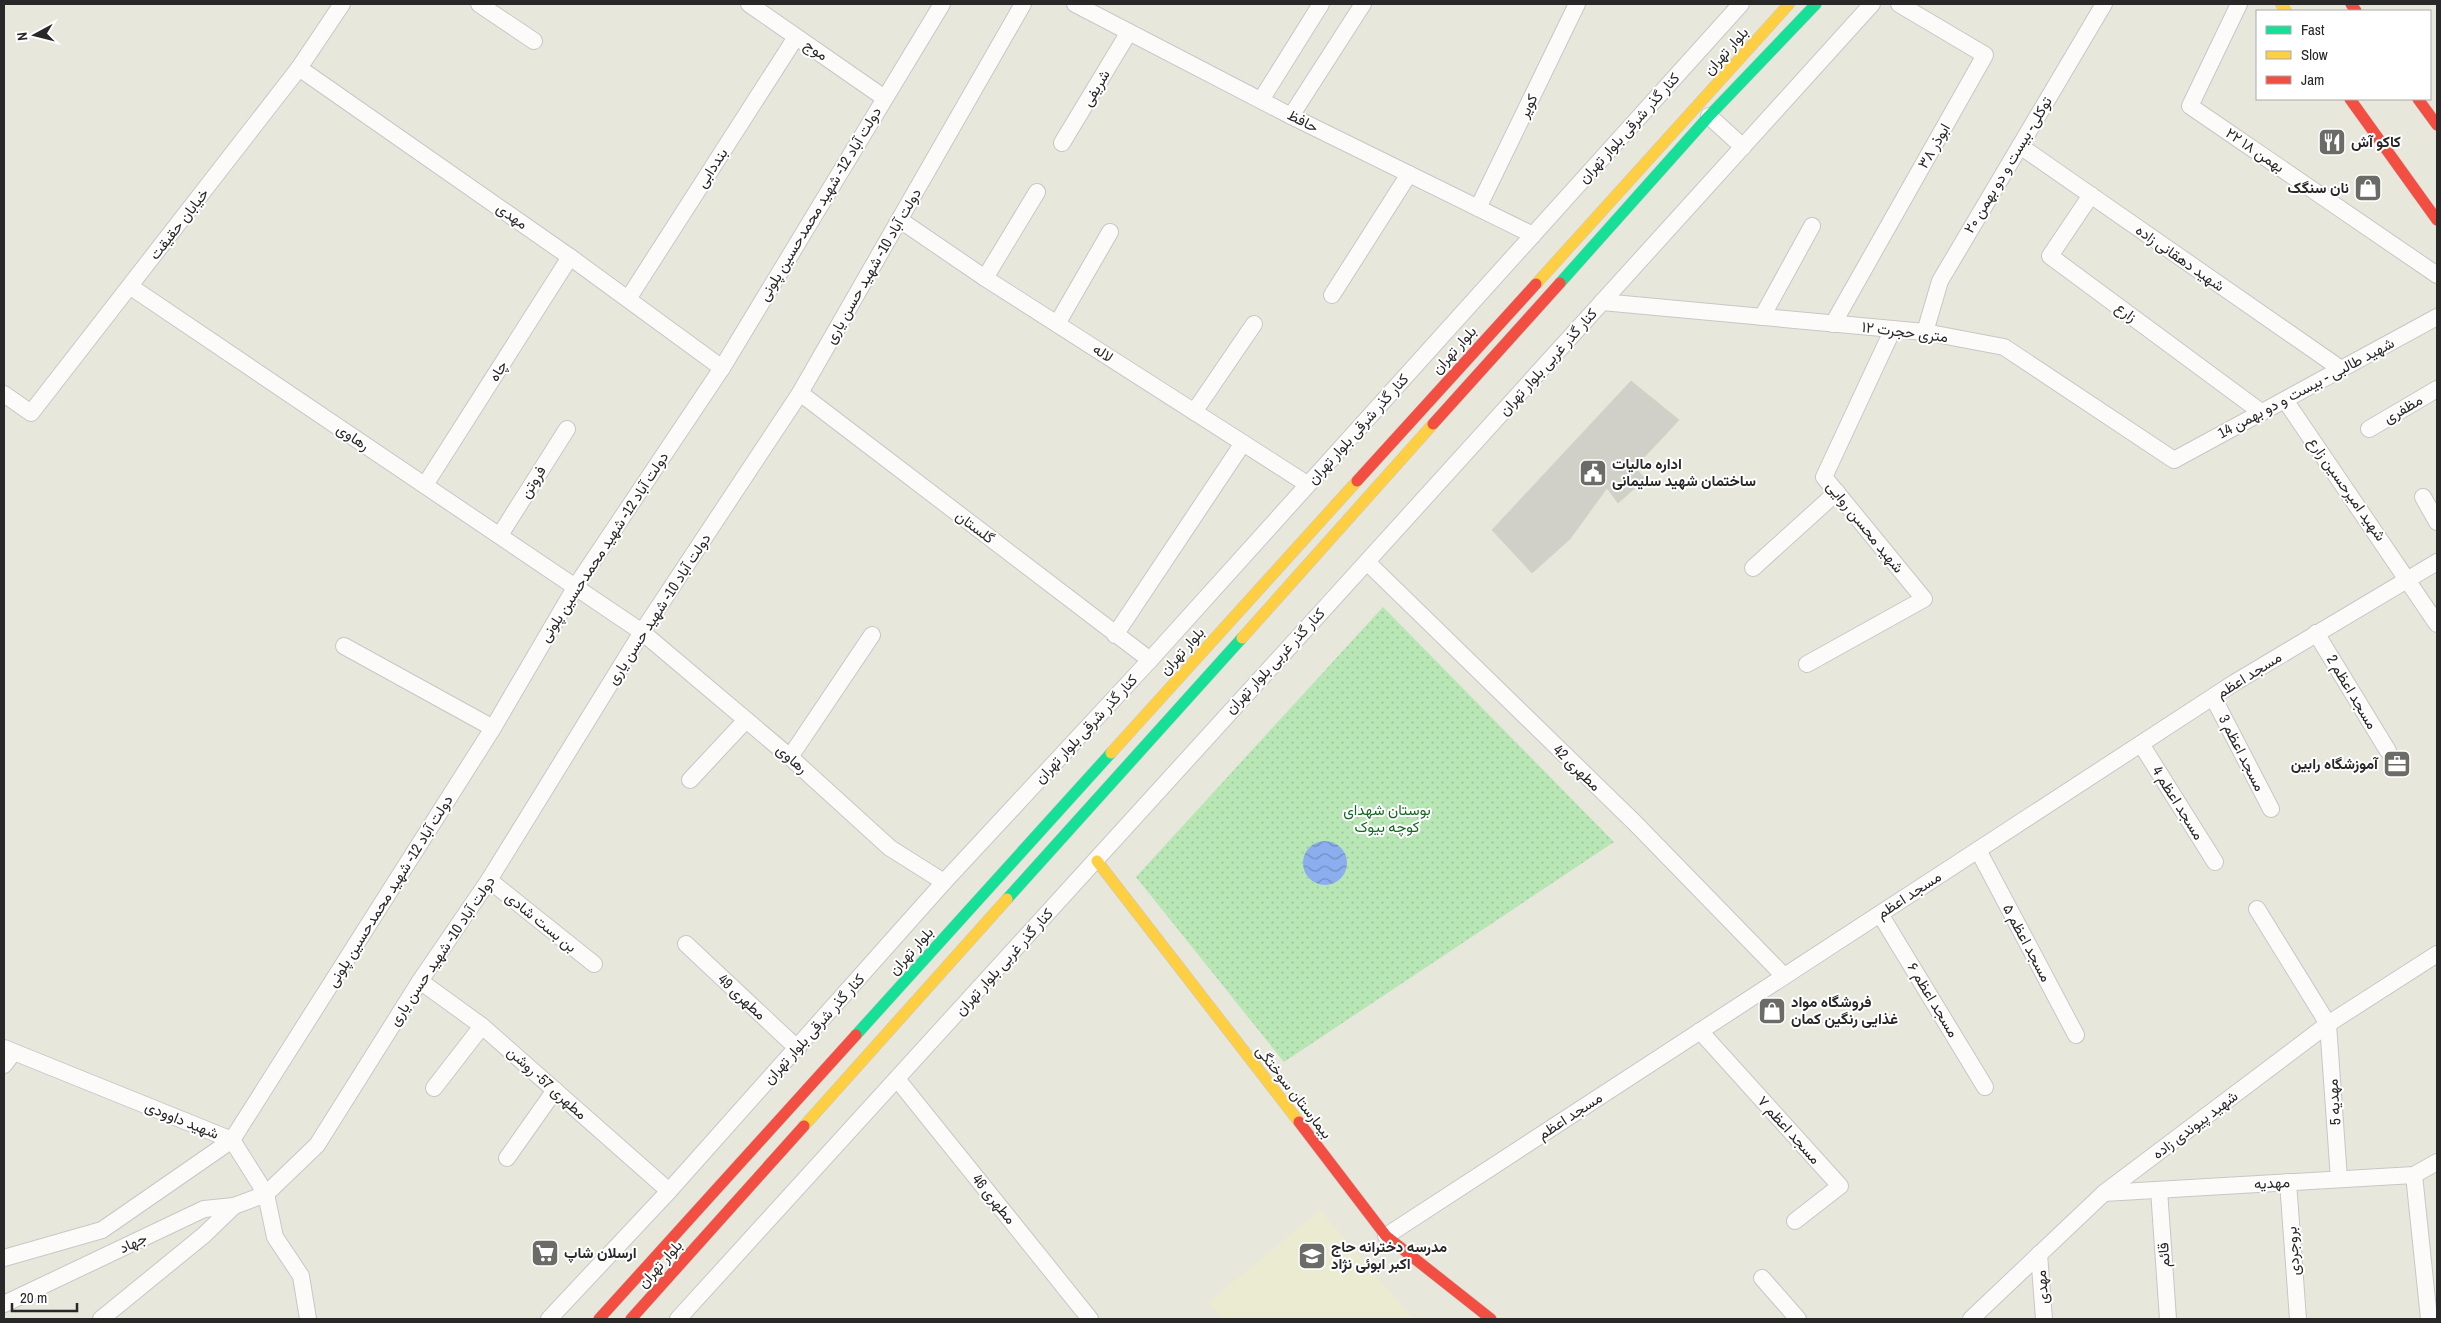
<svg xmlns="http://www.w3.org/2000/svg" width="2441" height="1323" font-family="'Archivo Narrow',Vazirmatn,sans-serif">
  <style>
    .education { fill: #eaebd0 }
    .green { fill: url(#green-dots) }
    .water { fill: url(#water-waves) }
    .building { fill: #d0d0c8; stroke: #d2d2c9 }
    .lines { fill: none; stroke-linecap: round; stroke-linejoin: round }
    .street-casing { stroke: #c8c7c6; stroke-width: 18 }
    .fast-casing { stroke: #c8c7c6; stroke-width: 12 }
    .slow-casing { stroke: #c8c7c6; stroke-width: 12 }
    .jam-casing { stroke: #c8c7c6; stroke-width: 12 }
    .street { stroke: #fcfbfa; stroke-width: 16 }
    .fast { stroke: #16e098; stroke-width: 11 }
    .slow { stroke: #ffcf43; stroke-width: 11 }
    .jam { stroke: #f24e42; stroke-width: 11 }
    .labels { text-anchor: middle; stroke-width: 4; stroke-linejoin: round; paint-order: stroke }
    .street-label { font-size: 15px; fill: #282828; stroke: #fff }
    .poi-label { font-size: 15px; font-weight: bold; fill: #282828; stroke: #fff; text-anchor: start }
    .park-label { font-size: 15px; fill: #156824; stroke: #fff }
  </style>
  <defs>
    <pattern id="green-dots" width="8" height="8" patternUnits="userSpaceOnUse" patternTransform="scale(1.25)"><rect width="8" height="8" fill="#b8e6b5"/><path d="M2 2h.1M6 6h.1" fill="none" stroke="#9ec59c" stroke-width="1.8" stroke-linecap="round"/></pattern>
    <pattern id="water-waves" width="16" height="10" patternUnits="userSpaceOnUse" patternTransform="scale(1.25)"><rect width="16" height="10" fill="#8caeee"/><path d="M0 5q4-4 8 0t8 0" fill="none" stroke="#728ec1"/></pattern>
  </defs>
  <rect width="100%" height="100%" fill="#e8e7dc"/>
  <!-- education -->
  <path class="education" d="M1320 1210 1413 1319H1223L1209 1302Z"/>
  <!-- green -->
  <path class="green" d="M1383 607 1614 842 1284 1062 1136 877Z"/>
  <!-- water -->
  <circle class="water" cx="1325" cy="863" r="22"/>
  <!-- building -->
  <path class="building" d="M1631 381 1679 420 1635 467 1645 479 1618 503 1607 488 1570 539 1532 573 1492 530Z"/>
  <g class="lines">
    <!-- street casing -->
    <g class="street-casing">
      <g id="street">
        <path d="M479 4 534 41"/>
        <path d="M749 4 883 97"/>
        <path d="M1075 4 1291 116 1533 235"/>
        <path d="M2239 4 2190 106 2437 275"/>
        <path d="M299 68 570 257 722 368"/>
        <path d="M1261 100 1321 4"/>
        <path d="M1291 116 1363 4"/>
        <path d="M1709 116 1743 147"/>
        <path d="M1062 143 1129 32"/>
        <path d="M2020 146 2341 369"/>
        <path d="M2091 195 2050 256 2261 412"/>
        <path d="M1478 208 1577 4"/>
        <path d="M900 220 985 278 1307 484"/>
        <path d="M985 278 1037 192"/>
        <path d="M131 287 642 632 790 757 890 848 944 882"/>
        <path d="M1332 295 1409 174"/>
        <path d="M628 299 796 37"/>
        <path d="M1602 302 1925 332 2004 347 2174 460 2437 317"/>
        <path d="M1762 317 1812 226"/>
        <path d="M1057 324 1110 232"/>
        <path d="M1833 324 1985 55 1899 4"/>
        <path d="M1925 332 1940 281 2104 4"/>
        <path d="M800 393 1150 660"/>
        <path d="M4 394 31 413 299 68 342 4"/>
        <path d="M2285 400 2437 624"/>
        <path d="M1194 412 1254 324"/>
        <path d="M2369 429 2437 389"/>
        <path d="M425 485 570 257"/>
        <path d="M2423 497 2437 522"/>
        <path d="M500 535 567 429"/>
        <path d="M1367 562 1635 823 1784 976"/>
        <path d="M1753 568 1837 492"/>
        <path d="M2316 633 2388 751"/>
        <path d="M1115 635 1243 443"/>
        <path d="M344 646 493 728"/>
        <path d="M1807 664 1924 599 1824 477 1893 329"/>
        <path d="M2213 697 2271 809"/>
        <path d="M2141 744 2215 862"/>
        <path d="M790 757 872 635"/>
        <path d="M690 780 746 720"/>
        <path d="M1978 850 2076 1035"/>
        <path d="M489 880 594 964"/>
        <path d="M2257 909 2328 1024 2339 1179"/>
        <path d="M1880 914 1985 1087"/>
        <path d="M686 944 798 1049"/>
        <path d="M420 981 482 1026 669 1191"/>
        <path d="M1700 1031 1840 1186 1795 1221"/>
        <path d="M4 1048 232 1140 266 1194 275 1237 301 1276 308 1319"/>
        <path d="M4 1065 13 1053"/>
        <path d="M897 1079 1090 1319"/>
        <path d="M434 1088 482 1026"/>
        <path d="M507 1158 555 1090"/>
        <path d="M2414 1175 2429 1319"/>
        <path d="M2288 1182 2298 1319"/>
        <path d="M2159 1190 2168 1319"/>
        <path d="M2104 1193 2414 1175 2437 1162"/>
        <path d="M1386 1236 2234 683 2437 562"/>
        <path d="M2039 1254 2044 1319"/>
        <path d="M4 1258 102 1230 232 1140 493 728 576 586 722 368 942 4"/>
        <path d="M1762 1278 1798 1319"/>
        <path d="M4 1304 204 1209 234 1206 266 1194 317 1145 420 981 489 880 642 632 800 393 1023 4"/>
        <path d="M101 1319 204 1235 234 1206"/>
        <path d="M549 1319 669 1191 944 882 1150 660 1741 4"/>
        <path d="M678 1319C1077 882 1475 443 1872 4"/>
        <path d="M1971 1319 2104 1193 2328 1024 2437 954"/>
      </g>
    </g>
    <!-- fast casing -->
    <g class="fast-casing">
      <g id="fast">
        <path d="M1560 283 1709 116 1816 4"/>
        <path d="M1007 899 1242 638"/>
        <path d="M856 1035 1111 753"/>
      </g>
    </g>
    <!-- slow casing -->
    <g class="slow-casing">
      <g id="slow">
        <path d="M2281 4 2286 11"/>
        <path d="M1536 284 1789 4"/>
        <path d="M1242 638 1433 424"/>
        <path d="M1111 753 1357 481"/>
        <path d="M1097 861 1299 1122"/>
        <path d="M804 1126 1007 899"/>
      </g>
    </g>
    <!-- jam casing -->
    <g class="jam-casing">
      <g id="jam">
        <path d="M2351 4 2356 11"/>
        <path d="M2350 99 2437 220"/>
        <path d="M2418 99 2437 125"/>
        <path d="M1433 424 1560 283"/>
        <path d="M1357 481 1536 284"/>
        <path d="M1299 1122 1386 1236 1491 1319"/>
        <path d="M599 1319 856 1035"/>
        <path d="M631 1319 804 1126"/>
      </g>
    </g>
    <!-- street -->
    <use href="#street" class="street"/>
    <!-- fast -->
    <use href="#fast" class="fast"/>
    <!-- slow -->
    <use href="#slow" class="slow"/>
    <!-- jam -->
    <use href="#jam" class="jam"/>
  </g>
  <!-- icons -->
  <defs>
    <g id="restaurant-square" transform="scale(1.4375)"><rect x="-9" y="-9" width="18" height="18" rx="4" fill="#6b6b67" stroke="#fff"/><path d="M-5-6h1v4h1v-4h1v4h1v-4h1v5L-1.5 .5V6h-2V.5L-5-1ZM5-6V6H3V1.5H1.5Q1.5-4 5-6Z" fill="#fff"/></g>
    <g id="shop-square" transform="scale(1.4375)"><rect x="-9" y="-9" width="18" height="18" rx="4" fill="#6b6b67" stroke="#fff"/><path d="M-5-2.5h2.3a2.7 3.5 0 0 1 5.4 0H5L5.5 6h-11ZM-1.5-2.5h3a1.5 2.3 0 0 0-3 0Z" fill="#fff"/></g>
    <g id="civic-square" transform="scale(1.4375)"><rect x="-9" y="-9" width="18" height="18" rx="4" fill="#6b6b67" stroke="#fff"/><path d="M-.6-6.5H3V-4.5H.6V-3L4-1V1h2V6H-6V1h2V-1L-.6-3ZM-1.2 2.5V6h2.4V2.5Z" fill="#fff"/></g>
    <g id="office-square" transform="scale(1.4375)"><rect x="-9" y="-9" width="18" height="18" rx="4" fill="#6b6b67" stroke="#fff"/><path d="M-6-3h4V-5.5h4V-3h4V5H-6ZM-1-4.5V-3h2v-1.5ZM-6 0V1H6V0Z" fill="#fff"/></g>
    <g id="supermarket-square" transform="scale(1.4375)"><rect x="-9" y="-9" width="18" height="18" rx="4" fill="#6b6b67" stroke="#fff"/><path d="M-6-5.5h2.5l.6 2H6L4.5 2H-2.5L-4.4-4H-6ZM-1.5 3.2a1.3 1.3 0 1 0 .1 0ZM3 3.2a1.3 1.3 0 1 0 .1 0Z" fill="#fff"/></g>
    <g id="school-square" transform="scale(1.4375)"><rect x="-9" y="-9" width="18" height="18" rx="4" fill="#6b6b67" stroke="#fff"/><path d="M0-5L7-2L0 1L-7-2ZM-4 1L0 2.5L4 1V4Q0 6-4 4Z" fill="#fff"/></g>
  </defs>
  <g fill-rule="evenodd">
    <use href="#restaurant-square" x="2332" y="142"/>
    <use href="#shop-square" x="2368" y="188"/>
    <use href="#civic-square" x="1593" y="473"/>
    <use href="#office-square" x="2397" y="764"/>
    <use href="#shop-square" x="1772" y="1011"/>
    <use href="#supermarket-square" x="545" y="1253"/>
    <use href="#school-square" x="1312" y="1256"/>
  </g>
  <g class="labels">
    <!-- street labels -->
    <g class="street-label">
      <text transform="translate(816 50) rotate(35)" y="5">موج</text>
      <text transform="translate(1726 51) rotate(-48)" y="5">بلوار تهران</text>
      <text transform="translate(1096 88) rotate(-59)" y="5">شریفی</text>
      <text transform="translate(1528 106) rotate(-64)" y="5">کویر</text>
      <text transform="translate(1303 121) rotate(27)" y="5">حافظ</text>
      <text transform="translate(1629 128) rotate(-48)" y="5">کنار گذر شرقی بلوار تهران</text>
      <text transform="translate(1934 146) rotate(-60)" y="5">۳۸ ابوذر</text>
      <text transform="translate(2255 150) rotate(34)" y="5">۲۲ بهمن ۱۸</text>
      <text transform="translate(2008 165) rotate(-59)" y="5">توکلی- بیست و دو بهمن ۲۰</text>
      <text transform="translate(712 168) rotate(-57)" y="5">بنددابی</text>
      <text transform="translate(820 204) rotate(-59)" y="5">دولت آباد 12- شهید محمدحسین پلونی</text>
      <text transform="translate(512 216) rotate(35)" y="5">مهدی</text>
      <text transform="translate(179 224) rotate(-52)" y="5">خیابان حقیقت</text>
      <text transform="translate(2180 258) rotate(35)" y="5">شهید دهقانی زاده</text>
      <text transform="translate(873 266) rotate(-60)" y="5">دولت آباد 10- شهید حسن یاری</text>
      <text transform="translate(2126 312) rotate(36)" y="5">زارع</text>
      <text transform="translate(1905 332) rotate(7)" y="5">۱۲ متری حجرت</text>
      <text transform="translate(1454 350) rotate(-48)" y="5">بلوار تهران</text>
      <text transform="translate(1103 353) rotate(33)" y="5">لاله</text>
      <text transform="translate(1548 362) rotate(-48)" y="5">کنار گذر غربی بلوار تهران</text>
      <text transform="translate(498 371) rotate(-58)" y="5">چاه</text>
      <text transform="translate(2306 388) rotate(-28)" y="5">شهید طالبی - بیست و دو بهمن 14</text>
      <text transform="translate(2403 409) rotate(-30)" y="5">مظفری</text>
      <text transform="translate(1358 429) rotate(-48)" y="5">کنار گذر شرقی بلوار تهران</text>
      <text transform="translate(353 437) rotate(34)" y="5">رهاوی</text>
      <text transform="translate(533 482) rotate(-58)" y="5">فروتن</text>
      <text transform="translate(2347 489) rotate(55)" y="5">شهید امیرحسین زارع</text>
      <text transform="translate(975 527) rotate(37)" y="5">گلستان</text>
      <text transform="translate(1865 527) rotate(51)" y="5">شهید محسن روایی</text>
      <text transform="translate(604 547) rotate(-57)" y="5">دولت آباد 12- شهید محمدحسین پلونی</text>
      <text transform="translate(659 609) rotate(-57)" y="5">دولت آباد 10- شهید حسن یاری</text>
      <text transform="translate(1182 651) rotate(-48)" y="5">بلوار تهران</text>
      <text transform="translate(1275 661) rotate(-47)" y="5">کنار گذر غربی بلوار تهران</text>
      <text transform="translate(2249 675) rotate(-32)" y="5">مسجد اعظم</text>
      <text transform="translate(2352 692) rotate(59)" y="5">مسجد اعظم 2</text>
      <text transform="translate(1086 729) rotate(-47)" y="5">کنار گذر شرقی بلوار تهران</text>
      <text transform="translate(2242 753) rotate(63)" y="5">مسجد اعظم 3</text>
      <text transform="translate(792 759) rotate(41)" y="5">رهاوی</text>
      <text transform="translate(1577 768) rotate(44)" y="5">مطهری 42</text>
      <text transform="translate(2178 803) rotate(58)" y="5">مسجد اعظم 4</text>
      <text transform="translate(390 891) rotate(-58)" y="5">دولت آباد 12- شهید محمدحسین پلونی</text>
      <text transform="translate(1909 895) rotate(-33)" y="5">مسجد اعظم</text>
      <text transform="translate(541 922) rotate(39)" y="5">بن بست شادی</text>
      <text transform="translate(2027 943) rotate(62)" y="5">مسجد اعظم ۵</text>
      <text transform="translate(442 951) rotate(-56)" y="5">دولت آباد 10- شهید حسن یاری</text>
      <text transform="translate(911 951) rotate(-48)" y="5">بلوار تهران</text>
      <text transform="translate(1004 962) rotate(-48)" y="5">کنار گذر غربی بلوار تهران</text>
      <text transform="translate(742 997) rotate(43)" y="5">مطهری 49</text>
      <text transform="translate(1933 1000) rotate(59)" y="5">مسجد اعظم ۶</text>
      <text transform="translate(814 1029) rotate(-48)" y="5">کنار گذر شرقی بلوار تهران</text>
      <text transform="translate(547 1083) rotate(42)" y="5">مطهری 57- روشن</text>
      <text transform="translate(1294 1092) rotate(52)" y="5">بیمارستان سوختگی</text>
      <text transform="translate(2334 1102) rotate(-94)" y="5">مهدیه 5</text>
      <text transform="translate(1570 1116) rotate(-33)" y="5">مسجد اعظم</text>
      <text transform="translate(182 1120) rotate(22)" y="5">شهید داوودی</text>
      <text transform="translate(2195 1125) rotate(-37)" y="5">شهید پیوندی زاده</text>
      <text transform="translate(1789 1130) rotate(48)" y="5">مسجد اعظم ۷</text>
      <text transform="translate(2272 1183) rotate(-3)" y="5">مهدیه</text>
      <text transform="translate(994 1199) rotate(51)" y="5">مطهری 46</text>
      <text transform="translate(133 1243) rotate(-25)" y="5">جهاد</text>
      <text transform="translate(2293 1251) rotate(-94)" y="5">بروجردی</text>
      <text transform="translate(2164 1255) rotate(-94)" y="5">قائم</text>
      <text transform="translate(660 1264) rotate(-48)" y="5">بلوار تهران</text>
      <text transform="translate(2042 1287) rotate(-94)" y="5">مهدی</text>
    </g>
    <!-- poi labels -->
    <g class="poi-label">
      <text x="2351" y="147">کاکو آش</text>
      <text x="2349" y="193" text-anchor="end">نان سنگک</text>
      <text x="1612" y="469">اداره مالیات<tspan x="1612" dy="17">ساختمان شهید سلیمانی</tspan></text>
      <text x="2378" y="769" text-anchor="end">آموزشگاه رابین</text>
      <text x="1791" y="1007">فروشگاه مواد<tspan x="1791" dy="17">غذایی رنگین کمان</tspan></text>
      <text x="1331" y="1252">مدرسه دخترانه حاج<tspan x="1331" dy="17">اکبر ابوئی نژاد</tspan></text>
      <text x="564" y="1258">ارسلان شاپ</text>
    </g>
    <!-- park labels -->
    <g class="park-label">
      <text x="1387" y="815">بوستان شهدای<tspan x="1387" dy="17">کوچه بیوک</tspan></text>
    </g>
  </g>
  <!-- border -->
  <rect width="2441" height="1323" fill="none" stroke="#282828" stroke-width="10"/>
  <!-- legend -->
  <rect x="2256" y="10" width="175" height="90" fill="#ffffff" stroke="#a9a9a9"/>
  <rect x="2266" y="26" width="25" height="8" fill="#16e098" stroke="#a9a9a9"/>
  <text x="2301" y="35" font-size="15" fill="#282828">Fast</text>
  <rect x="2266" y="51" width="25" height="8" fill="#ffcf43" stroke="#a9a9a9"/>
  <text x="2301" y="60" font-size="15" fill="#282828">Slow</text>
  <rect x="2266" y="76" width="25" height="8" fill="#f24e42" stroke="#a9a9a9"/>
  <text x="2301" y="85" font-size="15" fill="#282828">Jam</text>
  <!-- north arrow -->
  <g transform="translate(35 35) rotate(263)" stroke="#ffffff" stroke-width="4" paint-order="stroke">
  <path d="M0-4L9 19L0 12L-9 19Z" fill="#282828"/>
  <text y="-8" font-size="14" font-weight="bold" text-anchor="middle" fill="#282828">N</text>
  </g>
  <!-- scale -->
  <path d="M12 1303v8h65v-8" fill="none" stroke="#282828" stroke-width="2.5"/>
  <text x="20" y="1303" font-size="15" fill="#282828" stroke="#ffffff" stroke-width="4" paint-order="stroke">20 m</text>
</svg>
